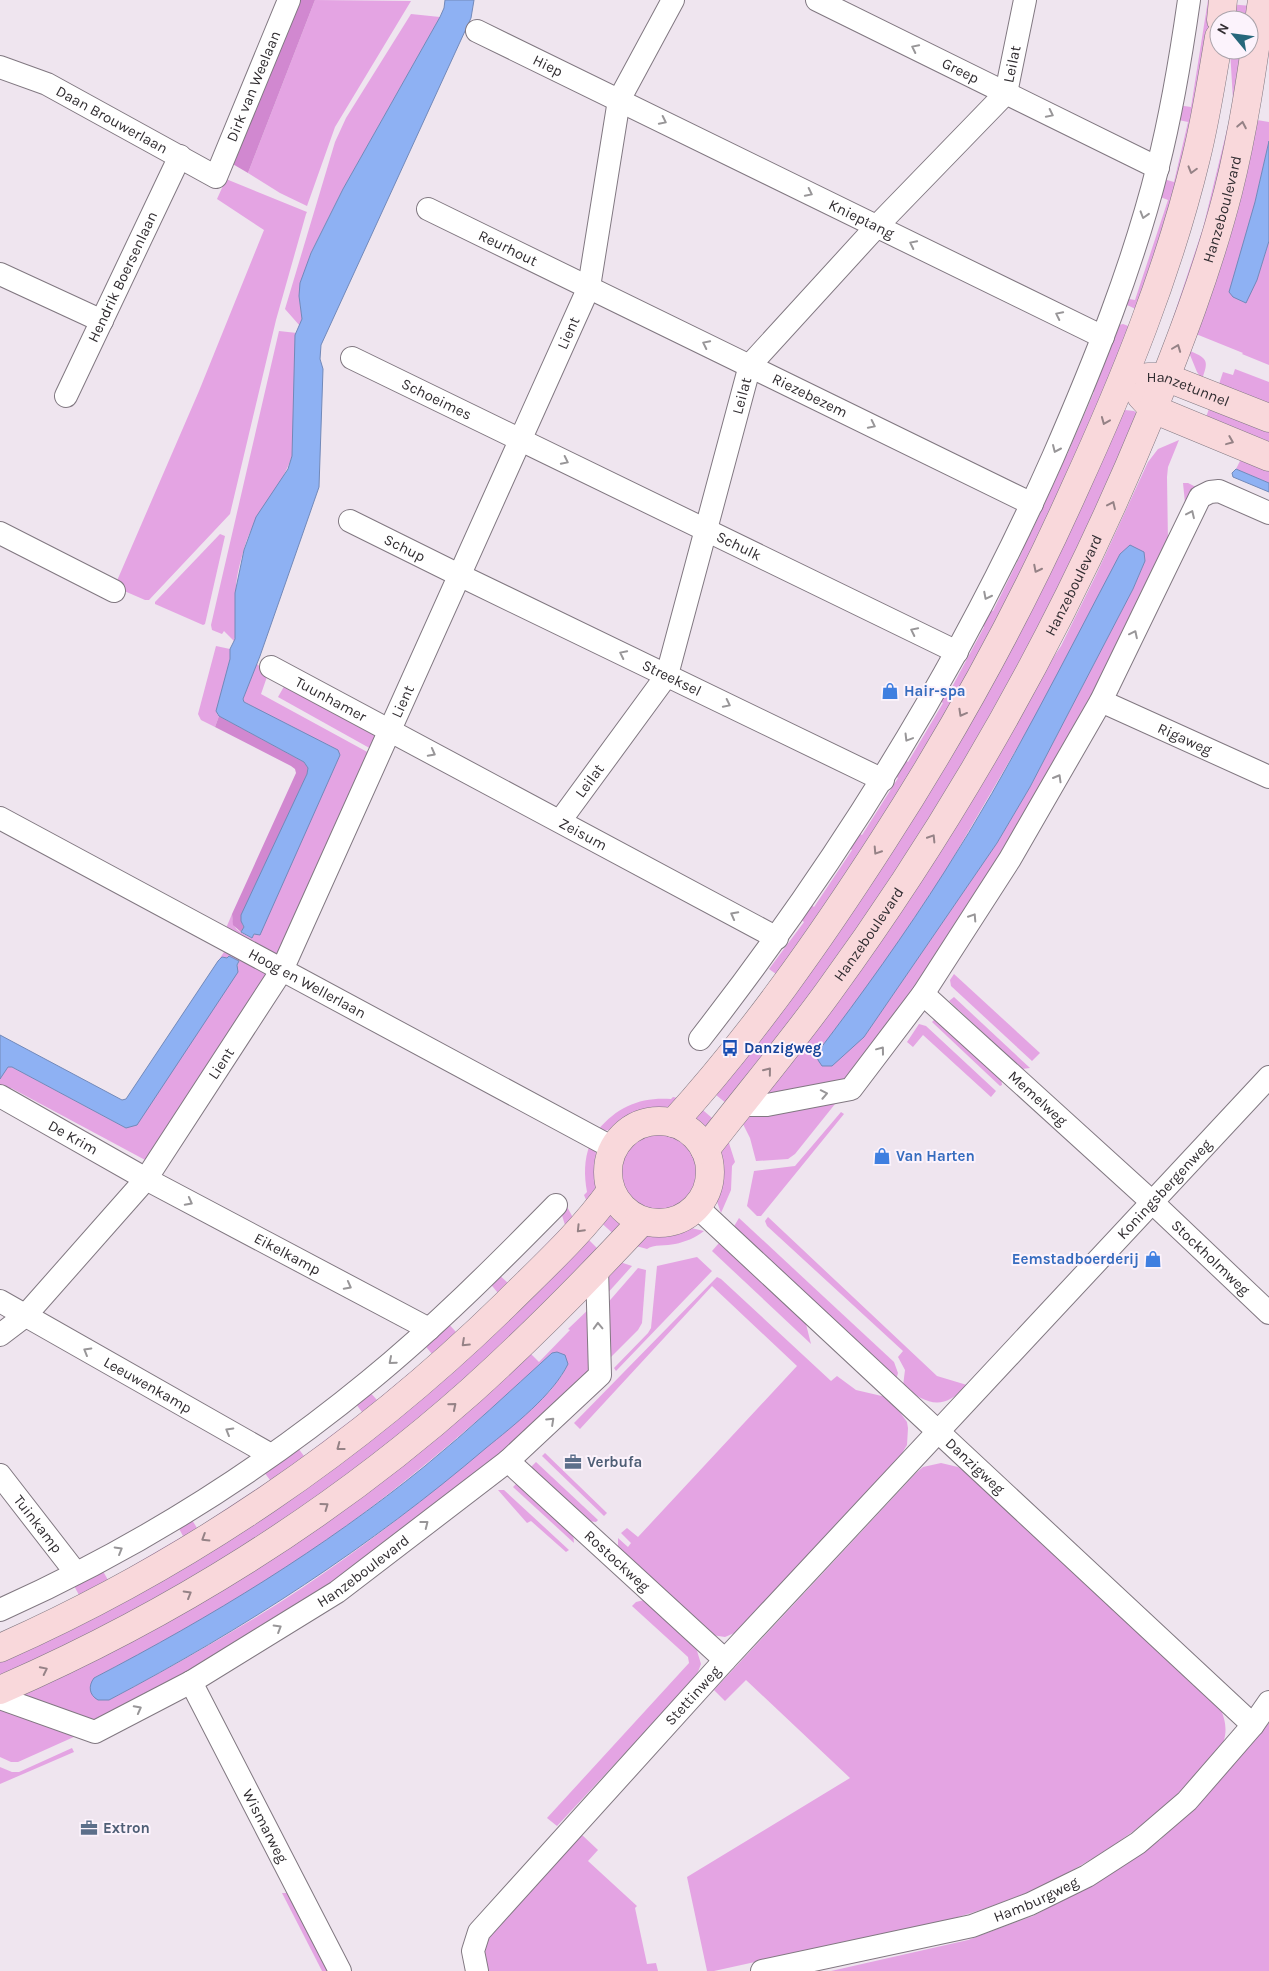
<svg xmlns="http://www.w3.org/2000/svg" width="1269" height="1971" font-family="Karla,sans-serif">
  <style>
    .green { fill: #e4a4e3; fill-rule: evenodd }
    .forest { fill: #d188d0 }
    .water { fill: #8eb1f3; stroke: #7289b9 }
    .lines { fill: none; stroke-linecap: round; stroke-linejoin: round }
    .street-casing { stroke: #817881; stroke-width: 24 }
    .secondary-casing { stroke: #817881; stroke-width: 29 }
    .street { stroke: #fff; stroke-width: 22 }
    .secondary { stroke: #f9d8db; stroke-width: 28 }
    .oneway { stroke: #989698 }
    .oneway2 { stroke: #958286 }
    .labels { text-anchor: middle; stroke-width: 4; stroke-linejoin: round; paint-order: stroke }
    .street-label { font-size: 15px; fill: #312d31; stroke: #fcf3fc }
    .shop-label { font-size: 15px; font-weight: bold; fill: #366cbe; stroke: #fcf3fc; text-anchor: start }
    .transit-label { font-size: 15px; font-weight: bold; fill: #164399; stroke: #fcf3fc; text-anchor: start }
    .service-label { font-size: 15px; font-weight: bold; fill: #4e5e75; stroke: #fcf3fc; text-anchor: start }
  </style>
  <rect width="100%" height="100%" fill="#efe5ef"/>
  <!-- green -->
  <g class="green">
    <path d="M315 0 411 1 335 127 307 206 280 193 248 173Z"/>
    <path d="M1208 0H1216L1211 51 1142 312 1127 305 1129 299 1135 300 1168 200 1155 195 1160 178 1174 182 1188 122 1174 119 1177 105 1191 107Z"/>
    <path d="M1229 4 1251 6 1249 60 1178 327 1171 324 1203 228 1231 113 1233 100 1230 50H1249V20H1228Z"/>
    <path d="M411 14 440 17 343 189 311 253 299 296 302 319 300 326 285 309 335 142 346 118Z"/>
    <path d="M1257 120 1269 122V141L1255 202 1257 280 1269 241V365L1242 354 1243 353 1191 332Z"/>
    <path d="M226 179 307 212 306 214 276 320 230 514 149 600H145L122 590 116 583 199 391 264 230 217 199Z"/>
    <path d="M1123 324 1136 329 1113 388 913 785 776 974 769 969 804 922 798 917 808 903 814 907 852 850 847 846 856 832 862 835 898 778 893 774 902 758 908 762 943 703 937 699 945 684 952 687 984 627 978 623 986 608 993 611 1023 550 1017 546 1025 530 1031 533 1059 472 1053 468 1060 452 1067 455 1094 392 1087 389 1094 372 1100 374 1119 325Z"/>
    <path d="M279 331 297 333 292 456C281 490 254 512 244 549 240 563 235 580 236 595 236 609 239 627 234 641L224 631 222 634 212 630 211 625Z"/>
    <path d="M1188 350C1206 358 1210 359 1202 379L1197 372Z"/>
    <path d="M1235 369 1269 382V408L1218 387 1223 372 1233 375Z"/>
    <path d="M1210 406 1269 429V445L1205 420Z"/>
    <path d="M1125 410 1134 411 1138 414 1139 429 943 813 732 1108 710 1090 802 971 1121 412Z"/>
    <path d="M1179 440 1168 467 1167 477 1168 543 1079 730 921 984 843 1081 759 1096 1061 646 1096 575 1148 462 1158 449ZM1145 561 1133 589 1030 787 997 843 864 1037 817 1053 876 975 946 870 1028 729Z"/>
    <path d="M1242 457 1269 468V483L1236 469Z"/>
    <path d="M1183 483H1188L1200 489 1186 513Z"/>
    <path d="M220 534 225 536 205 624 203 625 155 604V602Z"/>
    <path d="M216 646 230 649V659L217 714 219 716 215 727 201 720 198 714Z"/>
    <path d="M256 663 268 674 261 694 371 754 278 962 224 933 232 914C233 930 238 931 251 938L255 934 340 755 337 750 244 702 243 699Z"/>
    <path d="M286 683 372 730 377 738 373 750 278 697Z"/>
    <path d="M228 946 273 971 147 1161 11 1088 8 1091 0 1089V1079L8 1067H12L126 1128 237 967 239 961 229 956 227 958 222 957 218 961Z"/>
    <path d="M954 974 1040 1053 1032 1061 951 986 950 980Z"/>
    <path d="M954 997 1030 1068 1022 1069 949 1001Z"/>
    <path d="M937 1017 1001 1076 1002 1085 1000 1086 932 1022Z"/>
    <path d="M919 1024 926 1026 996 1091 991 1097 923 1035 913 1047 907 1042Z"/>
    <path d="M673 1097 683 1099 666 1113 645 1114 614 1129 603 1131 598 1130C618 1106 641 1097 671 1099Z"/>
    <path d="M831 1102 835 1104 795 1154 788 1159 756 1161 750 1138 741 1120 755 1115Z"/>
    <path d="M697 1105 719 1124 702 1133 691 1122Z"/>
    <path d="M841 1112 844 1114 761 1216H757L747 1206 754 1171 795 1166Z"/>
    <circle cx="659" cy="1172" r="41"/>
    <path d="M728 1140 735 1162 732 1166 731 1190 721 1213 716 1199 718 1152Z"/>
    <path d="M590 1144C607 1162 599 1189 590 1209L584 1195 587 1192C584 1175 584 1160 590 1144Z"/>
    <path d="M565 1203 577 1225 434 1364 179 1549 39 1615 79 1595 72 1582 100 1566 108 1580 183 1536 176 1523 189 1515 197 1528 270 1480 261 1468 295 1444 304 1456 362 1412 353 1400 367 1389 377 1400 432 1354 422 1342 446 1321 456 1332 498 1293 488 1281 497 1273 508 1283 565 1225 560 1209Z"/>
    <path d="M611 1210 625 1222 618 1238 597 1219Z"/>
    <path d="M768 1217 937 1376 967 1385C944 1411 927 1405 903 1386L905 1370 898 1357 903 1351 767 1226 765 1221Z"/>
    <path d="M739 1218 894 1362 898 1373 896 1380 733 1228Z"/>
    <path d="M687 1227 704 1231C695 1238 685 1242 675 1244 667 1246 653 1244 647 1249L629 1244 648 1232H665Z"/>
    <path d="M583 1234 598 1249 515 1343 266 1539 0 1685V1654L215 1539Z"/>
    <path d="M719 1243 806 1324 811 1344 712 1251Z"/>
    <path d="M697 1257 712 1271 616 1371 614 1368 648 1333 651 1328 657 1266Z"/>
    <path d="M620 1262 632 1266 605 1296 607 1277Z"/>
    <path d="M638 1268 646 1270 642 1323 638 1330 609 1359 605 1306Z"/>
    <path d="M717 1277 721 1279 831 1381 837 1376 856 1390 886 1397 897 1408 907 1422 908 1428 907 1445 899 1458 739 1631 725 1637 712 1635 620 1552 618 1546V1538L628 1547 631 1543 621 1533 627 1528 638 1537 797 1366 712 1286 580 1429 574 1423Z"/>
    <path d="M591 1307V1361L588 1370 583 1378 521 1441 280 1621 102 1718C74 1724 39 1704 16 1690L451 1415 531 1354 539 1362 570 1330 568 1329ZM552 1353 568 1364 562 1375 550 1391C472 1462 390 1529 302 1588 240 1629 175 1665 109 1700L94 1678C174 1637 252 1592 325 1541 406 1484 480 1420 552 1353Z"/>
    <path d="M545 1453 607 1513 604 1516 542 1456Z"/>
    <path d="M536 1462 598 1520 596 1522 588 1521 531 1467Z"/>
    <path d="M941 1463 958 1467 965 1472 1219 1706C1225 1717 1228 1731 1223 1743 1219 1750 1212 1757 1206 1763 1164 1815 1103 1856 1044 1885 1014 1899 983 1910 951 1919L714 1971H707L687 1877 850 1778 746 1680 725 1701 714 1690 916 1473 923 1467Z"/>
    <path d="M517 1483 573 1533 574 1543 513 1487Z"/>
    <path d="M498 1490H504L569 1550 566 1552 531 1521 527 1523Z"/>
    <path d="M644 1600 695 1644 701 1664 696 1677 557 1826 547 1818 689 1663 688 1657 632 1606 636 1602Z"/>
    <path d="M0 1709 76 1736 18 1762H11L0 1757Z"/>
    <path d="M1269 1723V1971H831L968 1940 1033 1916 1100 1880 1160 1840 1202 1800Z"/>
    <path d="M72 1748 74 1752 0 1784V1767L12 1772H19Z"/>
    <path d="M581 1834 598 1850 588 1861 637 1906 635 1908 647 1964 656 1963 658 1971H488L484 1953 488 1935Z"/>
    <path d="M282 1893H287L293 1897 330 1971H322Z"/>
  </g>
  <!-- forest -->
  <g class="forest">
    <path d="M297 0H315L248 173 231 163Z"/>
    <path d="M219 716 304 762 308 768 307 774 242 924 244 927 241 932 233 925 232 914 296 773 295 769 291 766 215 727Z"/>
  </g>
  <!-- water -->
  <g class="water">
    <path d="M445 0H474L471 18 321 345 320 359 323 369 319 487 260 656 243 699 244 702 338 750 340 755 260 935 254 934 252 938 241 932 244 927 241 921V915L307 774 308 768 304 762 219 716 216 711 230 659V649L235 639V593L244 550 256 517 288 469 292 456 295 335 302 319 299 296 300 283 311 253 343 189 440 17 444 8Z"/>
    <path d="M1269 141V241L1257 280 1246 303 1233 297 1229 292 1255 202Z"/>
    <path d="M1236 469 1269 483V492L1233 477 1232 473Z"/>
    <path d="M1130 545 1144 552 1145 561 1133 589 1030 787 997 843 864 1037 832 1066H822L818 1060 817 1053C862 994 905 934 945 871 1010 769 1064 660 1120 554Z"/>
    <path d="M229 956 239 961 237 965 238 972 137 1125 126 1128 12 1067H8L0 1079V1035L122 1100 126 1099 218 961 222 957 227 958Z"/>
    <path d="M557 1352 565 1355 568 1364C553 1395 513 1426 486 1448 370 1547 244 1629 109 1700H98C89 1695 88 1686 94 1678 211 1617 323 1549 425 1466 469 1430 510 1391 552 1353Z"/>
  </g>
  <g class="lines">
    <!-- street casing -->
    <g class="street-casing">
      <g id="street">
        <path id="s1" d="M817 0 1158 168"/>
        <path id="s2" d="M477 31 1103 337"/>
        <path id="s3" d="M0 67 47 84 216 177 289 0"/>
        <path id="s4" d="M428 209 1032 504"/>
        <path d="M0 274 102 321"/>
        <path id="s5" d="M352 358 957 652"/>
        <path id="s6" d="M66 396 180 156"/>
        <path id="s7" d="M350 521 459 575 883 780"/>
        <path d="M0 533 114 591"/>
        <path id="s8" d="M271 667 777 938"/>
        <path id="s9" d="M1101 701 1269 777"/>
        <path id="s10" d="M0 818 613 1148"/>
        <path id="s11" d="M560 821 667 675 750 365 877 226 1006 93 1025 0"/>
        <path id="s12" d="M923 994 1152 1202 1269 1313"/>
        <path d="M700 1039C841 858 960 667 1053 457 1094 363 1133 266 1158 166 1172 111 1181 56 1189 0"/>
        <path id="s13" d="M0 1096 146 1179 429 1329"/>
        <path d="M741 1105H767L851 1089 923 994 1010 859 1101 701 1200 497 1210 492 1219 491 1269 513"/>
        <path id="s14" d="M697 1207 1253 1725"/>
        <path id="s15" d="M0 1301 271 1455"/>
        <path id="s16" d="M0 1335 25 1316 146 1179 282 970 589 287 619 100 673 0"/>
        <path id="s17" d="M508 1461 725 1660"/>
        <path id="s18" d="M0 1475 76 1573"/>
        <path d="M0 1610C132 1551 257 1473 369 1381 435 1327 496 1266 556 1205"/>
        <path id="s19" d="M191 1682 340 1971"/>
        <path id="s20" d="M0 1698 95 1732 191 1682 337 1592 508 1461 600 1375 597 1269"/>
        <path id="s21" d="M477 1971 473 1951 479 1932 725 1660 1269 1077"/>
        <path id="s22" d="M762 1971 972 1926 1030 1904 1087 1876 1138 1843 1187 1801 1253 1725 1269 1702"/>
      </g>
    </g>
    <!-- secondary casing -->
    <g class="secondary-casing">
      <g id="secondary">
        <path d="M1221 20 1223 0"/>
        <path id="s23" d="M1148 377H1165L1269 418"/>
        <path d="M1141 396 1153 409 1269 457"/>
        <circle cx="659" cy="1172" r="51"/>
        <path d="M673 1123C752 1036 820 939 883 841 956 728 1020 611 1075 488 1124 381 1168 273 1196 158 1206 118 1212 78 1219 37"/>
        <path id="s24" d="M705 1150C746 1097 790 1045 829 991 958 814 1066 621 1149 419 1179 345 1208 270 1228 192 1244 129 1253 64 1262 0"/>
        <path d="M0 1648C187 1565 360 1447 506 1304 542 1268 581 1233 611 1191"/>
        <path d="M0 1690C170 1616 332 1515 471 1391 531 1337 587 1280 642 1221"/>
      </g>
    </g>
    <!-- street -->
    <use href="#street" class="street"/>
    <!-- secondary -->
    <use href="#secondary" class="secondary"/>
  </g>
  <!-- one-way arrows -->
  <defs><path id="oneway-chevron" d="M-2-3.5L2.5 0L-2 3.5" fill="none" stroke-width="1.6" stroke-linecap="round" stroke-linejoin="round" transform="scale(1.25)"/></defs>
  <g class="oneway">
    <use href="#oneway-chevron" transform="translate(915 48) rotate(-154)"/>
    <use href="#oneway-chevron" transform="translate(1050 114) rotate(26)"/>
    <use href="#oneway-chevron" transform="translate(663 121) rotate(26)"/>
    <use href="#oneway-chevron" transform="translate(809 193) rotate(26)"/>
    <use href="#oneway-chevron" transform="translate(1144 215) rotate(107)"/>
    <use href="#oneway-chevron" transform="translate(913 244) rotate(-154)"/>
    <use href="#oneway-chevron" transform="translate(1059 315) rotate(-154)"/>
    <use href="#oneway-chevron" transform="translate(706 344) rotate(-154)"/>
    <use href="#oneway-chevron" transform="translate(872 425) rotate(26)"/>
    <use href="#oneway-chevron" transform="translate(1056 449) rotate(114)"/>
    <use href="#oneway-chevron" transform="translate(565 461) rotate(26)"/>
    <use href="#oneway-chevron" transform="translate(1191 514) rotate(-65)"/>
    <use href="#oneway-chevron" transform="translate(987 596) rotate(117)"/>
    <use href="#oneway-chevron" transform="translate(914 631) rotate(-154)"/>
    <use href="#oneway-chevron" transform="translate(1134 634) rotate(-64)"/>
    <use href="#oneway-chevron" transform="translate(623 654) rotate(-154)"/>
    <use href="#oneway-chevron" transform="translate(727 704) rotate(26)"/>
    <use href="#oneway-chevron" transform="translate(908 738) rotate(121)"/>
    <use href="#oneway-chevron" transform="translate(432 753) rotate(28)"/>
    <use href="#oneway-chevron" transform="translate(1058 778) rotate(-60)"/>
    <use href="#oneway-chevron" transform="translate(734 915) rotate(-152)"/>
    <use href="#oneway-chevron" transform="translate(973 917) rotate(-57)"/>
    <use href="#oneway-chevron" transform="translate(881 1050) rotate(-53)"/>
    <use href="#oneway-chevron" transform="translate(824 1094) rotate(-11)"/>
    <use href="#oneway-chevron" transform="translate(189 1202) rotate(28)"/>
    <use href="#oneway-chevron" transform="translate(348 1286) rotate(28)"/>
    <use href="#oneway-chevron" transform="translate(598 1326) rotate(-92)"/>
    <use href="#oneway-chevron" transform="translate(87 1351) rotate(-150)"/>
    <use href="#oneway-chevron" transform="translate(392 1361) rotate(139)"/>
    <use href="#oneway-chevron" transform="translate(551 1421) rotate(-43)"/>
    <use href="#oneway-chevron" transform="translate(229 1431) rotate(-150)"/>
    <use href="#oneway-chevron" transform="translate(425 1524) rotate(-38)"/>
    <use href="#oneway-chevron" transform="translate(119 1550) rotate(-30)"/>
    <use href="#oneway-chevron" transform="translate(278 1628) rotate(-31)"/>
    <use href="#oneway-chevron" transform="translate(138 1709) rotate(-28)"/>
  </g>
  <g class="oneway2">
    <use href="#oneway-chevron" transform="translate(1242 125) rotate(-79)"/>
    <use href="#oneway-chevron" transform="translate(1192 170) rotate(106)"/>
    <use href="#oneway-chevron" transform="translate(1177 348) rotate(-69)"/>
    <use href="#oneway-chevron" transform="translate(1105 421) rotate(112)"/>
    <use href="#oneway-chevron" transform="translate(1230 441) rotate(22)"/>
    <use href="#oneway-chevron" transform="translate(1112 505) rotate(-65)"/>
    <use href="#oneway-chevron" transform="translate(1037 569) rotate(117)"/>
    <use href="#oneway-chevron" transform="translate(962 713) rotate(119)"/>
    <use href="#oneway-chevron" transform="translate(932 838) rotate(-58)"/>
    <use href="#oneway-chevron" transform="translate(877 851) rotate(123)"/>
    <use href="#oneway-chevron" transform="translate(768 1071) rotate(-51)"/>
    <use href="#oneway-chevron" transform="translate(580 1229) rotate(134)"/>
    <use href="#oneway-chevron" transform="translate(465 1343) rotate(137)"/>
    <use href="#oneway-chevron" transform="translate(453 1406) rotate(-40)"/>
    <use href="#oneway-chevron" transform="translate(340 1447) rotate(143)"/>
    <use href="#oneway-chevron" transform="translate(325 1506) rotate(-36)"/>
    <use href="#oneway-chevron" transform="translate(205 1538) rotate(148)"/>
    <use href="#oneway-chevron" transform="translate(188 1594) rotate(-30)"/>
    <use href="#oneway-chevron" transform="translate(44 1670) rotate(-26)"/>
  </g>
  <!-- icons -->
  <defs>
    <g id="shop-bare" transform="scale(1.35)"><path d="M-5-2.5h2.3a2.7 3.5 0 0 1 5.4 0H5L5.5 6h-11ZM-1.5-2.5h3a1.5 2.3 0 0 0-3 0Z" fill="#3f7fe0" stroke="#fcf3fc" stroke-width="2.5" paint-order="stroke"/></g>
    <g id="bus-bare" transform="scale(1.35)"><path d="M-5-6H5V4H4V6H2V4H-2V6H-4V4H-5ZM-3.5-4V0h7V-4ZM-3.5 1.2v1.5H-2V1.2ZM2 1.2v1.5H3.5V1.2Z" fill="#1a4fb4" stroke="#fcf3fc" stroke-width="2.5" paint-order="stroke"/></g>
    <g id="office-bare" transform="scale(1.35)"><path d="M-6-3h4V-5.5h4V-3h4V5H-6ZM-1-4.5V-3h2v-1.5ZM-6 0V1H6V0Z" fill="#5c6f8a" stroke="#fcf3fc" stroke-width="2.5" paint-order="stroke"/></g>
  </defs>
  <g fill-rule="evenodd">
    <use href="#shop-bare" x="890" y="691"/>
    <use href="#bus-bare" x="730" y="1048"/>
    <use href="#shop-bare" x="882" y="1156"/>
    <use href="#shop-bare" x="1153" y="1259"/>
    <use href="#office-bare" x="573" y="1462"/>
    <use href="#office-bare" x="89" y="1828"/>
  </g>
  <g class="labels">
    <!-- street labels -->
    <g class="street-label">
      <text dy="5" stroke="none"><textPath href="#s11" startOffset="905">Leilat</textPath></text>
      <text dy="5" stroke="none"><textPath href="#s2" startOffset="79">Hiep</textPath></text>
      <text dy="5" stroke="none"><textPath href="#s1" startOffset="160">Greep</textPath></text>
      <text dy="5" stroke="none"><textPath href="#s3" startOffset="341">Dirk van Weelaan</textPath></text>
      <text dy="5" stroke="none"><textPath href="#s3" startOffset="124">Daan Brouwerlaan</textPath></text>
      <text dy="5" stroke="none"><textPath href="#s24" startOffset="1081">Hanzeboulevard</textPath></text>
      <text dy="5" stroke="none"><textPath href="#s2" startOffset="428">Knieptang</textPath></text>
      <text dy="5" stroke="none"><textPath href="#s4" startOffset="89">Reurhout</textPath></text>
      <text dy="5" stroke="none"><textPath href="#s6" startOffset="132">Hendrik Boersenlaan</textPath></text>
      <text dy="5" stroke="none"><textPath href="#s16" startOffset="1162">Lient</textPath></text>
      <text dy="5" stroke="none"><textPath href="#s23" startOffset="42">Hanzetunnel</textPath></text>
      <text dy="5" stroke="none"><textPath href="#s11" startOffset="470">Leilat</textPath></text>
      <text dy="5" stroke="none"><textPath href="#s4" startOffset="425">Riezebezem</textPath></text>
      <text dy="5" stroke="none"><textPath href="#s5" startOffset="94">Schoeimes</textPath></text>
      <text dy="5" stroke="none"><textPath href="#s5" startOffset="430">Schulk</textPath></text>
      <text dy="5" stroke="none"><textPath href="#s7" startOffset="61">Schup</textPath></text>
      <text dy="5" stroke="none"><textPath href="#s24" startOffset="676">Hanzeboulevard</textPath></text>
      <text dy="5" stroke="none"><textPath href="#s7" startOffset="358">Streeksel</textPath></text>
      <text dy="5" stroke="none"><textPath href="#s8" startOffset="68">Tuunhamer</textPath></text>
      <text dy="5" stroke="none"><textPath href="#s16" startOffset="758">Lient</textPath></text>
      <text dy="5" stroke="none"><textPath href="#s9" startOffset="92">Rigaweg</textPath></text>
      <text dy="5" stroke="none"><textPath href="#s11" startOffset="50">Leilat</textPath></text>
      <text dy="5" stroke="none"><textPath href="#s8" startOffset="354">Zeisum</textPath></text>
      <text dy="5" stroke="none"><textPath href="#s24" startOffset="271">Hanzeboulevard</textPath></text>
      <text dy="5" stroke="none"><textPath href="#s10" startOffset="349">Hoog en Wellerlaan</textPath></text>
      <text dy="5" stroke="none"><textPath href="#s16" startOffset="352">Lient</textPath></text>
      <text dy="5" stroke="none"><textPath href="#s12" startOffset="155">Memelweg</textPath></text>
      <text dy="5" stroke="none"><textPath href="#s13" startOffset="84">De Krim</textPath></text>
      <text dy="5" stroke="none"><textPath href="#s21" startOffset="1051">Koningsbergenweg</textPath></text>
      <text dy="5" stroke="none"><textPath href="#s13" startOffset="328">Eikelkamp</textPath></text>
      <text dy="5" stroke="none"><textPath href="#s12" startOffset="390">Stockholmweg</textPath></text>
      <text dy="5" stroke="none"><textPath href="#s15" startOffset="170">Leeuwenkamp</textPath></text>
      <text dy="5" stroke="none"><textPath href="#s14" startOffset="380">Danzigweg</textPath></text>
      <text dy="5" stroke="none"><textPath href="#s18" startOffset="62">Tuinkamp</textPath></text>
      <text dy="5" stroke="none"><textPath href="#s17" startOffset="148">Rostockweg</textPath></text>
      <text dy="5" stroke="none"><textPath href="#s20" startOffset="414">Hanzeboulevard</textPath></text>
      <text dy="5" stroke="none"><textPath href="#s21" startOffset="359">Stettinweg</textPath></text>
      <text dy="5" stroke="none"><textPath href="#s19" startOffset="162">Wismarweg</textPath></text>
      <text dy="5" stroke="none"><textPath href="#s22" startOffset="284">Hamburgweg</textPath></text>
    </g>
    <!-- shop labels -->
    <g class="shop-label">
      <text x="904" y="696">Hair-spa</text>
      <text x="896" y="1161">Van Harten</text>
      <text x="1139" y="1264" text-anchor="end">Eemstadboerderij</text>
    </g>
    <!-- transit labels -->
    <g class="transit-label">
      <text x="744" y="1053">Danzigweg</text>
    </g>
    <!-- service labels -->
    <g class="service-label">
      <text x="587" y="1467">Verbufa</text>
      <text x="103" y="1833">Extron</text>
    </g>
  </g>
  <!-- north arrow -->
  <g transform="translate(1234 35) rotate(299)"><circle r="24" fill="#fcf3fc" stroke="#aba4ab"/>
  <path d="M0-4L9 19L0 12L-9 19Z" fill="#26677b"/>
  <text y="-8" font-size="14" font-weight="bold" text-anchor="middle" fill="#312d31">N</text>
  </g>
</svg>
